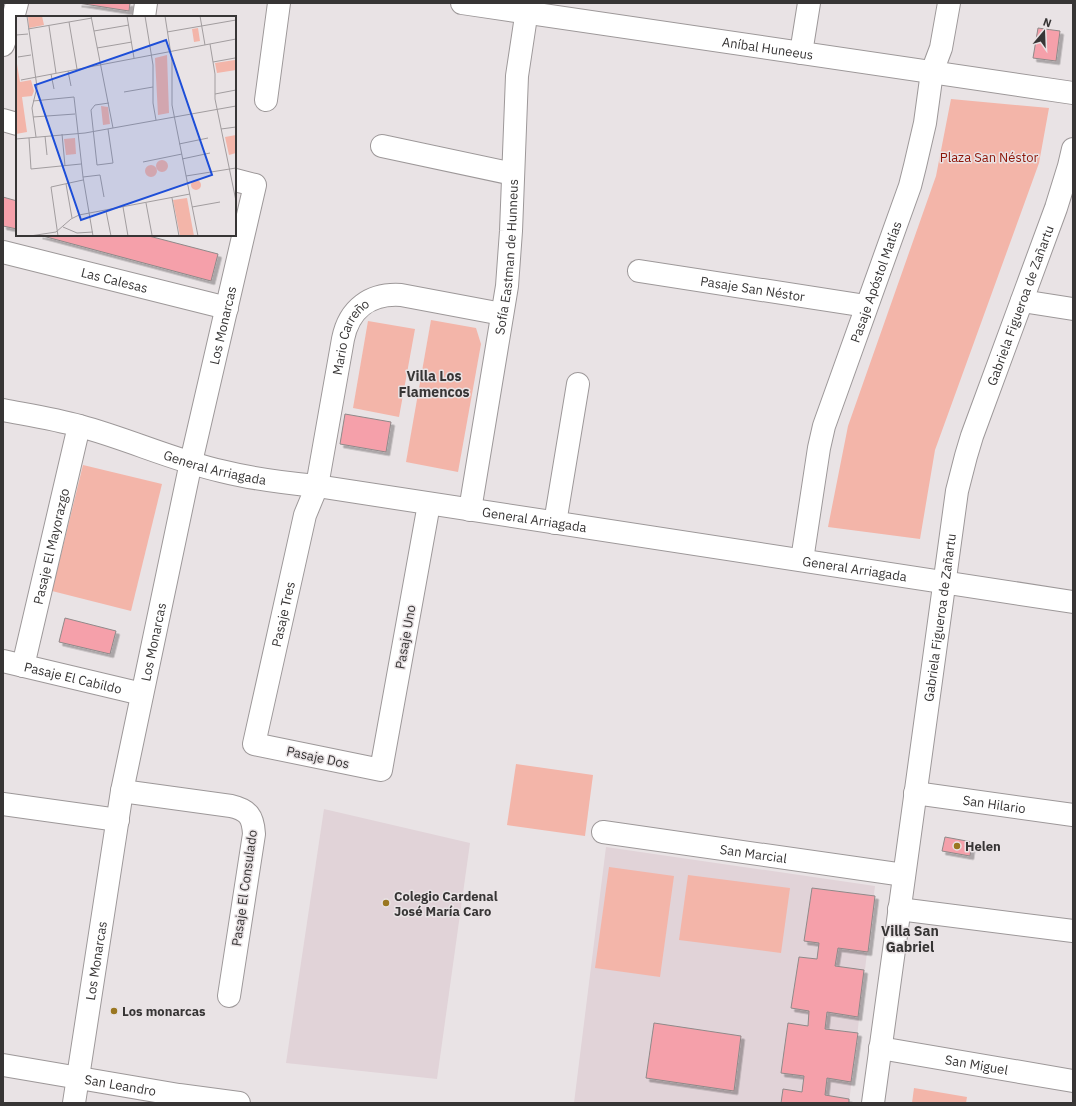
<svg xmlns="http://www.w3.org/2000/svg" width="1076" height="1106" font-family="'IBM Plex Sans',sans-serif">
  <style>
    .built { fill: #e1d3d8 }
    .green { fill: #f3b5a9 }
    .building { fill: #f5a0aa; stroke: #8f8989; filter: url(#shadow) }
    .lines { fill: none; stroke-linecap: round; stroke-linejoin: round }
    .minor-casing { stroke: #9d9899; stroke-width: 24 }
    .minor { stroke: #fff; stroke-width: 22 }
    .poi-dot { fill: #9a7721; stroke: #e9e3e5; stroke-width: 1.5 }
    .labels { text-anchor: middle; stroke-width: 3; stroke-linejoin: round; paint-order: stroke }
    .street-label { font-size: 13px; fill: #373535; stroke: #e9e3e5 }
    .park-label { font-size: 13px; fill: #8d1508; stroke: #e9e3e5 }
    .poi-label { font-size: 13px; font-weight: bold; fill: #373535; stroke: #e9e3e5; text-anchor: start }
    .neighbourhood-label { font-size: 14px; font-weight: bold; fill: #373535; stroke: #e9e3e5 }
    .inset-road { fill: none; stroke: #a29d9f; stroke-width: 1 }
    .view { fill: #1d4ed8; fill-opacity: 0.15; stroke: #1d4ed8; stroke-width: 2 }
    .inset-edge { fill: none; stroke: #373535; stroke-width: 2 }
  </style>
  <defs>
    <filter id="shadow"><feDropShadow dx="3.5" dy="3.5" stdDeviation="0" flood-color="#0004"/></filter>
  </defs>
  <rect width="100%" height="100%" fill="#e9e3e5"/>
  <!-- built -->
  <g class="built">
    <path d="M324 809 470 843 437 1079 286 1063Z"/>
    <path d="M606 847 875 886 849 1103H574Z"/>
  </g>
  <!-- green -->
  <g class="green">
    <path d="M951 99 1049 108 1039 163 935 450 920 539 828 527 848 426 936 176Z"/>
    <path d="M431 320 476 328 481 344 458 472 406 462Z"/>
    <path d="M368 321 415 329 399 417 353 408Z"/>
    <path d="M83 465 162 484 131 611 52 591Z"/>
    <path d="M516 764 593 775 585 836 507 825Z"/>
    <path d="M609 867 674 876 660 977 595 968Z"/>
    <path d="M688 875 790 888 781 953 679 940Z"/>
    <path d="M914 1088 967 1097 966 1103H912Z"/>
  </g>
  <!-- building -->
  <g class="building">
    <path d="M78 3H130L129 11Z"/>
    <path d="M1038 28 1060 31 1056 61 1033 58Z"/>
    <path d="M3 197 17 201V229L3 226Z"/>
    <path d="M39 235H145L218 254 211 281Z"/>
    <path d="M345 414 391 422 386 452 340 444Z"/>
    <path d="M65 618 116 631 110 654 59 642Z"/>
    <path d="M945 837 972 842 970 856 942 851Z"/>
    <path d="M812 888 875 896 868 952 838 948 835 966 864 970 858 1017 827 1012 825 1029 858 1033 851 1082 827 1078 825 1095 849 1099V1103H781L783 1089 802 1092 804 1076 781 1073 788 1023 808 1026 809 1011 791 1008 799 957 817 959 819 943 804 941Z"/>
    <path d="M654 1023 741 1036 734 1091 646 1078Z"/>
  </g>
  <g class="lines">
    <!-- minor casing -->
    <g class="minor-casing">
      <g id="minor">
        <path id="s1" d="M462 3 1073 93"/>
        <path d="M144 17 146 3"/>
        <path d="M3 45 13 18 17 3"/>
        <path d="M801 53 809 3"/>
        <path d="M266 100 279 3"/>
        <path d="M3 120 17 124"/>
        <path d="M382 146 513 174"/>
        <path id="s2" d="M3 252 227 308"/>
        <path id="s3" d="M639 271 866 306"/>
        <path d="M1022 301 1073 309"/>
        <path id="s4" d="M3 410C29 415 55 419 80 426 128 439 173 460 221 471 253 479 285 483 317 486L1073 602"/>
        <path id="s5" d="M429 504 381 770 254 744 305 515 317 486 343 339C349 309 370 293 401 295L502 314"/>
        <path id="s6" d="M470 510 507 286 511 231 517 76 528 3"/>
        <path d="M555 523 578 384"/>
        <path id="s7" d="M802 560 819 448 824 426 910 186 915 166 925 123 932 72 941 48 949 3"/>
        <path id="s8" d="M3 661 142 694"/>
        <path id="s9" d="M23 666 79 426"/>
        <path d="M122 791 231 806C248 810 253 816 254 834L229 996"/>
        <path id="s10" d="M915 793 1073 815"/>
        <path d="M3 804 118 820"/>
        <path id="s11" d="M603 832 904 875"/>
        <path d="M899 909 1073 931"/>
        <path id="s12" d="M880 1048 1073 1081"/>
        <path id="s13" d="M3 1065 179 1095 239 1103"/>
        <path id="s14" d="M74 1103 122 791 191 462 255 185 235 180"/>
        <path id="s15" d="M873 1103 957 491 966 456 972 436 1056 208 1069 166 1073 149"/>
      </g>
    </g>
    <!-- minor -->
    <use href="#minor" class="minor"/>
  </g>
  <!-- markers -->
  <g class="poi-dot">
    <circle cx="957" cy="846" r="4"/>
    <circle cx="386" cy="903" r="4"/>
    <circle cx="114" cy="1011" r="4"/>
  </g>
  <g class="labels">
    <!-- street labels -->
    <g class="street-label">
      <text dy="5" stroke="none"><textPath href="#s1" startOffset="309">Aníbal Huneeus</textPath></text>
      <text dy="5" stroke="none"><textPath href="#s6" startOffset="256">Sofía Eastman de Hunneus</textPath></text>
      <text dy="5" stroke="none"><textPath href="#s2" startOffset="115">Las Calesas</textPath></text>
      <text dy="5" stroke="none"><textPath href="#s7" startOffset="289">Pasaje Apóstol Matías</textPath></text>
      <text dy="5" stroke="none"><textPath href="#s3" startOffset="115">Pasaje San Néstor</textPath></text>
      <text dy="5" stroke="none"><textPath href="#s15" startOffset="814">Gabriela Figueroa de Zañartu</textPath></text>
      <text dy="5" stroke="none"><textPath href="#s14" startOffset="792">Los Monarcas</textPath></text>
      <text dy="5" stroke="none"><textPath href="#s5" startOffset="820">Mario Carreño</textPath></text>
      <text dy="5" stroke="none"><textPath href="#s4" startOffset="220">General Arriagada</textPath></text>
      <text dy="5" stroke="none"><textPath href="#s4" startOffset="544">General Arriagada</textPath></text>
      <text dy="5" stroke="none"><textPath href="#s9" startOffset="123">Pasaje El Mayorazgo</textPath></text>
      <text dy="5" stroke="none"><textPath href="#s4" startOffset="868">General Arriagada</textPath></text>
      <text dy="5" stroke="none"><textPath href="#s5" startOffset="533">Pasaje Tres</textPath></text>
      <text dy="5" stroke="none"><textPath href="#s15" startOffset="490">Gabriela Figueroa de Zañartu</textPath></text>
      <text transform="translate(405 637) rotate(-80)" y="5">Pasaje Uno</text>
      <text dy="5" stroke="none"><textPath href="#s14" startOffset="468">Los Monarcas</textPath></text>
      <text dy="5" stroke="none"><textPath href="#s8" startOffset="72">Pasaje El Cabildo</textPath></text>
      <text transform="translate(318 757) rotate(12)" y="5">Pasaje Dos</text>
      <text dy="5" stroke="none"><textPath href="#s10" startOffset="80">San Hilario</textPath></text>
      <text dy="5" stroke="none"><textPath href="#s11" startOffset="152">San Marcial</textPath></text>
      <text transform="translate(244 888) rotate(-82)" y="5">Pasaje El Consulado</text>
      <text dy="5" stroke="none"><textPath href="#s14" startOffset="144">Los Monarcas</textPath></text>
      <text dy="5" stroke="none"><textPath href="#s12" startOffset="98">San Miguel</textPath></text>
      <text dy="5" stroke="none"><textPath href="#s13" startOffset="119">San Leandro</textPath></text>
    </g>
    <!-- park labels -->
    <g class="park-label">
      <text x="989" y="162">Plaza San Néstor</text>
    </g>
    <!-- poi labels -->
    <g class="poi-label">
      <text x="965" y="851">Helen</text>
      <text x="394" y="901">Colegio Cardenal<tspan x="394" dy="15">José María Caro</tspan></text>
      <text x="122" y="1016">Los monarcas</text>
    </g>
    <!-- neighbourhood labels -->
    <g class="neighbourhood-label">
      <text x="434" y="381">Villa Los<tspan x="434" dy="16">Flamencos</tspan></text>
      <text x="910" y="936">Villa San<tspan x="910" dy="16">Gabriel</tspan></text>
    </g>
  </g>
  <!-- overview -->
  <g transform="translate(16 16)">
    <rect width="220" height="220" fill="#e9e3e5"/>
    <path d="M12 0H26L28 9 13 12ZM182 12 184 25 178 26 176 13ZM151 39 153 97 142 99 139 42ZM0 42 4 66 15 64 18 75 16 80 6 81 11 116 0 118ZM219 44 220 54 201 57 199 47ZM85 90 92 91 94 108 87 109ZM220 119V137L213 139 209 121ZM59 122 60 138 50 139 48 123ZM140 150a6 6 0 1 1 12 0a6 6 0 1 1-12 0ZM129 155a6 6 0 1 1 12 0a6 6 0 1 1-12 0ZM175 169a5 5 0 1 1 10 0a5 5 0 1 1-10 0ZM171 182 178 220H164L157 184Z" fill="#f3b5a9"/>
    <path class="inset-road" d="M11 0 21 71 16 92 20 121M75 0 97 112M111 0 118 42M129 0 137 49V87L140 104M149 0 156 45V89L182 220M184 0 189 29M53 6 61 53M33 10 40 57M12 13 76 2M78 15 113 9M151 16 220 4M0 19 12 18M194 28 199 58V83L220 185M81 32 116 26M2 41 15 39M197 46 219 42M52 55 55 70M35 58 38 73M5 64 220 23M108 76 137 71M199 78 220 74M17 85 58 81 67 161 77 220M17 101 59 98M92 113 97 147 81 149 75 94 79 89 93 87M205 113 220 111M46 118 49 150M29 120 31 139M13 122 15 153 65 148M0 123 69 117 220 90M163 128 192 122M166 143 194 137M127 146 166 138M170 160 220 152M67 161 84 159 88 181M50 168 56 202M156 182 163 220M130 187 136 219M107 191 112 220M176 191 204 186M90 195 95 220M47 211 61 217 77 216M14 220 40 216 55 203 63 199 174 178M42 220 35 171 67 164"/>
    <path class="view" d="M150 24 196 159 65 204 19 69Z"/>
    <rect width="220" height="220" class="inset-edge"/>
  </g>
  <!-- border -->
  <rect width="1076" height="1106" fill="none" stroke="#373535" stroke-width="8"/>
  <!-- north arrow -->
  <g transform="translate(1044 32) rotate(19)" stroke="#e9e3e5" stroke-width="3" paint-order="stroke">
  <path d="M0-3L7 15L0 10L-7 15Z" fill="#373535"/>
  <text y="-6" font-size="11" font-weight="bold" text-anchor="middle" fill="#373535">N</text>
  </g>
</svg>
